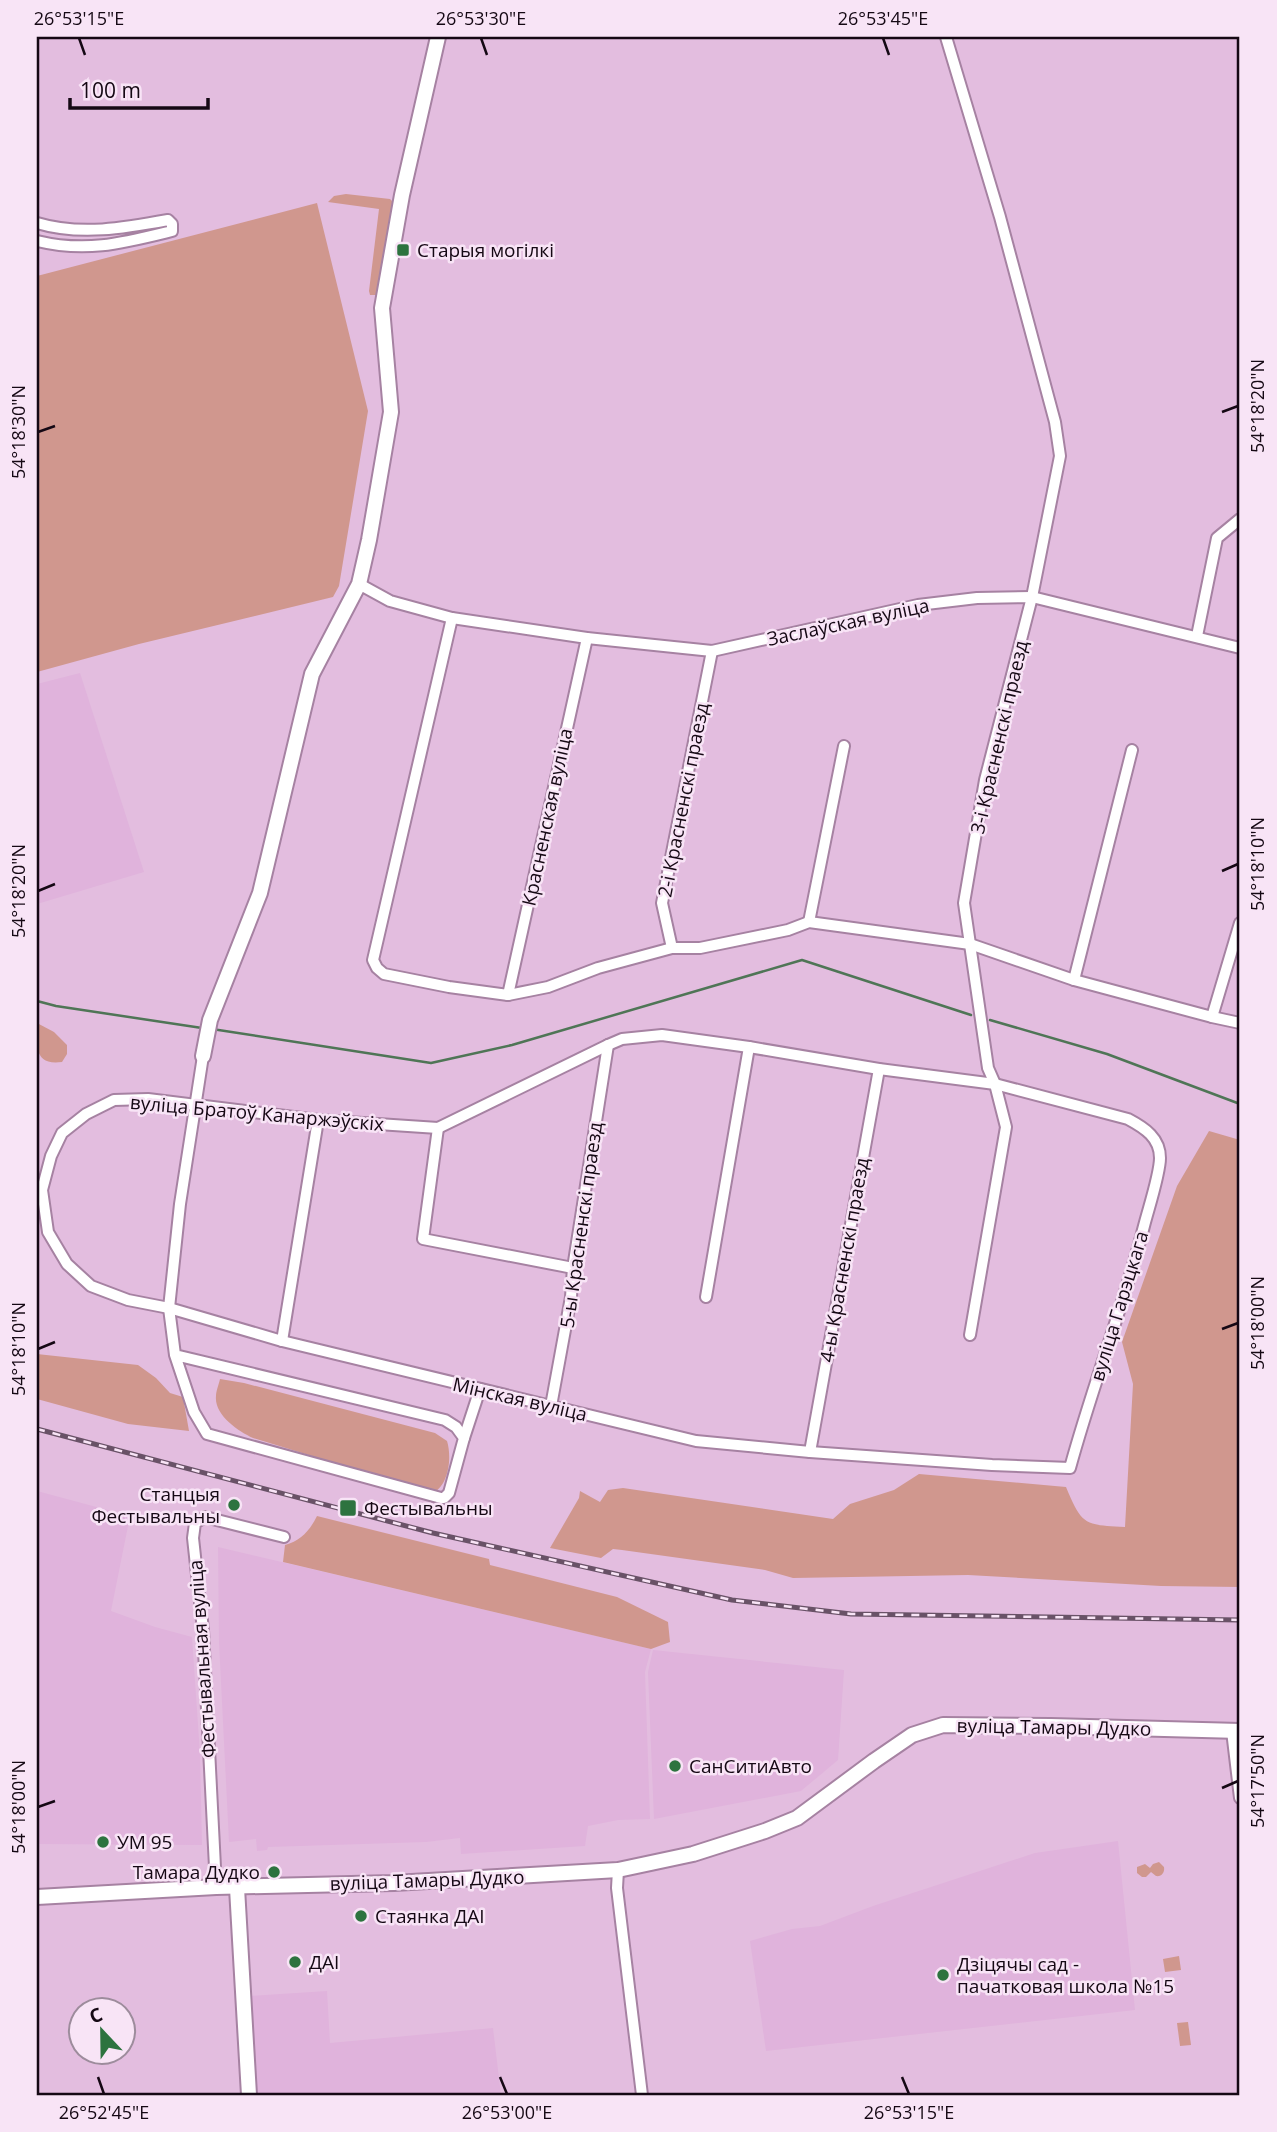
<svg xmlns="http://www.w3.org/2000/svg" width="1277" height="2132" font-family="'Open Sans',sans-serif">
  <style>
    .built { fill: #e0b3dc }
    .green { fill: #d0978e }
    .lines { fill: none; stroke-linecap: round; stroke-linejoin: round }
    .stream { stroke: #4f7556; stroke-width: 2.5 }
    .street-casing { stroke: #a682a2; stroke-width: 14 }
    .secondary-casing { stroke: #a682a2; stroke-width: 18 }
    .street { stroke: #fff; stroke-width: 10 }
    .secondary { stroke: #fff; stroke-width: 14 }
    .rail-casing { stroke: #695267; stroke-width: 5 }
    .rail { stroke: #f8e4f6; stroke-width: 2.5; stroke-dasharray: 8; stroke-linecap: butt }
    .ticks { fill: none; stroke: #150814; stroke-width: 2.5 }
    .poi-dot { fill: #2d733f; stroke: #f8e4f6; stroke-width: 2.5 }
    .labels { text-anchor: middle; stroke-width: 5; stroke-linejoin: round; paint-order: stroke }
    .poi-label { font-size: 19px; fill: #150814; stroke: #f8e4f6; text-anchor: start }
    .street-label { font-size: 19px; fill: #150814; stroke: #f8e4f6 }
    .neatline { fill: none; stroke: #150814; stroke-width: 2.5 }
    .ticks-label { font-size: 18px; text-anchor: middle; fill: #150814 }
  </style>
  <rect width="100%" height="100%" fill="#e3bddf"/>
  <!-- built -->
  <g class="built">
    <path d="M80 673 144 872 37 904V684Z"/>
    <path d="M37 1491 130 1516 111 1611 155 1627 192 1637 200 1754 202 1845 37 1844Z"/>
    <path d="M218 1547 651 1649 645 1672 650 1819 618 1820 588 1826 585 1846 461 1854 460 1838 426 1842 268 1847 267 1850 257 1851 256 1839 229 1842 219 1642Z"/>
    <path d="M653 1650 844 1670 838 1760 801 1791 654 1819 648 1672Z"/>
    <path d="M1118 1841 1135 2010 766 2051 750 1941 792 1929 820 1926 873 1906 1035 1853Z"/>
    <path d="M327 1991 330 2043 493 2028 501 2095H255L249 1996Z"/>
  </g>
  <!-- green -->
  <g class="green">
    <path d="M346 194 390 199 394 203 380 291 376 295H370L369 291 379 209 328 202 334 196Z"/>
    <path d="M317 203 368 411 339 586 333 597 139 644 37 672V276Z"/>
    <path d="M37 1023 54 1032 67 1045V1054L62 1062C33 1066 37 1044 37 1023Z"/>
    <path d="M1209 1131 1240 1140V1587L1161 1586 968 1575 793 1578 765 1570 622 1550 613 1549 601 1558 550 1548 579 1498 580 1491 600 1502 608 1490 623 1488 833 1519 850 1504 894 1490 919 1474 1066 1487C1082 1525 1084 1525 1125 1527L1133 1384 1122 1342 1177 1186Z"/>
    <path d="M37 1354 138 1365 156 1378 170 1393 183 1397 189 1431 128 1424 37 1399Z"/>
    <path d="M220 1379 244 1383 435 1433 447 1441C452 1457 449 1485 433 1493L253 1438C238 1431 214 1415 216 1396 216 1391 219 1384 220 1379Z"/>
    <path d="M317 1516 489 1559 490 1565 617 1597 668 1622 670 1642 651 1649 283 1562 285 1545C301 1541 310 1530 317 1516Z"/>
    <path d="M1159 1862 1164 1867C1165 1873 1161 1877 1156 1876L1151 1872 1146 1877H1142L1137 1873V1867L1145 1864 1150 1868 1153 1864Z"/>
    <path d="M1179 1956 1181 1970 1165 1972 1163 1959Z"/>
    <path d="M1188 2022 1191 2045 1180 2046 1177 2023Z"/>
  </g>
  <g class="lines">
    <!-- stream -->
    <g class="stream">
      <path d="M37 1001 56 1006 202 1028"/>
      <path d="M990 1020 1107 1054 1240 1104"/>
      <path d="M212 1029 431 1063 512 1045 802 960 971 1015"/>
    </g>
    <!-- street casing -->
    <g class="street-casing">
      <g id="street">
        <path d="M946 37 1000 217 1055 422 1060 456 1032 597 985 780 964 903 988 1068 995 1084 1006 1127 970 1335"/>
        <path d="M37 223C80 236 125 228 168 220L172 224V231C123 243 87 253 37 241"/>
        <path d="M359 584 390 601 452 618 587 638 712 651 918 605 977 598 1032 597 1240 648"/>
        <path d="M452 618 373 960 377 968 384 974 449 987 508 995 548 987 598 968 672 948H700L788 930 809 922 970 944 1074 980 1212 1017 1240 1023"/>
        <path d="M1197 636 1217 538 1240 519"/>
        <path d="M809 922 844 746"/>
        <path d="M672 948 662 903 712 651"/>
        <path d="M1074 980 1132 750"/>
        <path d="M508 995 587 638"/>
        <path d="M1212 1017 1240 923"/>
        <path d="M662 1035 749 1047 879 1069 995 1084 1128 1119C1145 1128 1160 1138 1160 1158 1160 1174 1148 1210 1144 1226 1123 1308 1092 1387 1070 1468L992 1465 810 1452 696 1441 282 1341 169 1308 128 1300 91 1286 67 1264 48 1232 42 1190 51 1156 62 1133 86 1114 114 1100 148 1099 318 1120 438 1128 608 1045 622 1039Z"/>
        <path d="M438 1128 423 1239 573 1268"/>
        <path d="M706 1297 749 1047"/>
        <path d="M282 1341 318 1120"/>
        <path d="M175 1355 445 1420 456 1427 464 1438 449 1493 444 1498H441L207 1434 194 1412 175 1355 169 1308 180 1204 203 1056"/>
        <path d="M551 1406 571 1297 573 1268 608 1045"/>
        <path d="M464 1438 480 1389"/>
        <path d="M810 1452 879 1069"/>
        <path d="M1232 1731 1240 1798"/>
        <path d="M618 1870 617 1888 642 2095"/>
        <path d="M216 1887 203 1630 193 1538 195 1523 205 1517 284 1537"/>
      </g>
    </g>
    <!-- secondary casing -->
    <g class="secondary-casing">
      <g id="secondary">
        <path d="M203 1056 210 1020 260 893 312 674 359 584 369 540 391 412 382 308 402 195 438 37"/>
        <path d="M237 1888 249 2095"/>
        <path d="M37 1897 216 1887 394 1883 618 1870 693 1854 765 1831 797 1818 874 1761 912 1735 943 1725 1051 1726 1240 1731"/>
      </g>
    </g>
    <!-- street -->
    <use href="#street" class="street"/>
    <!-- secondary -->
    <use href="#secondary" class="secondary"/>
    <!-- rail casing -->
    <g class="rail-casing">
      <path id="rail" d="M37 1429 433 1533 732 1600 851 1614 1240 1620"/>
    </g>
    <!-- rail -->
    <use href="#rail" class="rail"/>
  </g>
  <!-- ticks -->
  <path class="ticks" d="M79 38 85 55M481 38 487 55M883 38 889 55M1222 412 1238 406M38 432 55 426M1222 871 1238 864M38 891 55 884M1222 1329 1238 1323M38 1349 55 1342M1222 1788 1238 1781M38 1807 55 1801M98 2077 104 2094M500 2077 507 2094M902 2077 909 2094"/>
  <!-- markers -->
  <g class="poi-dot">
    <rect x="396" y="243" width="14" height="14" rx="3.5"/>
    <circle cx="234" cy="1505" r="7"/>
    <rect x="339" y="1499" width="18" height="18" rx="3.5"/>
    <circle cx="675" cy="1766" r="7"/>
    <circle cx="103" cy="1842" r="7"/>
    <circle cx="274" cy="1872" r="7"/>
    <circle cx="361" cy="1916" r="7"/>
    <circle cx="295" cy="1962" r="7"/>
    <circle cx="943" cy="1975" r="7"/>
  </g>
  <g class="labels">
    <!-- poi labels -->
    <g class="poi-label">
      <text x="417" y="257">Старыя могілкі</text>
      <text x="220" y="1501" text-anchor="end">Станцыя<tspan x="220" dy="22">Фестывальны</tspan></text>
      <text x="364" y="1515">Фестывальны</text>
      <text x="689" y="1773">СанСитиАвто</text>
      <text x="117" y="1849">УМ 95</text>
      <text x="260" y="1879" text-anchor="end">Тамара Дудко</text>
      <text x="375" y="1923">Стаянка ДАІ</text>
      <text x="309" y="1969">ДАІ</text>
      <text x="957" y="1971">Дзіцячы сад -<tspan x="957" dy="22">пачатковая школа №15</tspan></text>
    </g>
    <!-- street labels -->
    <g class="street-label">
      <text transform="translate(848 622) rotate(-12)" y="7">Заслаўская вуліца</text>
      <text transform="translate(999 737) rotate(-77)" y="7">3-і Красненскі праезд</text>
      <text transform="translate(683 800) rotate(-79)" y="7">2-і Красненскі праезд</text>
      <text transform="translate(547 817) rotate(-78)" y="7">Красненская вуліца</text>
      <text transform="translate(257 1113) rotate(5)" y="7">вуліца Братоў Канаржэўскіх</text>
      <text transform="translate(581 1225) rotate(-82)" y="7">5-ы Красненскі праезд</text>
      <text transform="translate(844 1260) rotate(-80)" y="7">4-ы Красненскі праезд</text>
      <text transform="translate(1119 1306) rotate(-73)" y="7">вуліца Гарэцкага</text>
      <text transform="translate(520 1399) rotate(13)" y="7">Мінская вуліца</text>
      <text transform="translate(202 1659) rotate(-94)" y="7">Фестывальная вуліца</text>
      <text transform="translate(1054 1727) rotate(1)" y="7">вуліца Тамары Дудко</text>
      <text transform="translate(427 1880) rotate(-2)" y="7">вуліца Тамары Дудко</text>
    </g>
  </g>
  <!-- border -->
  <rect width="1277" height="2132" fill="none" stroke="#f8e4f6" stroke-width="77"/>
  <!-- north arrow -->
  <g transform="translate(102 2031) rotate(338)"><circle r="33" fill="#f8e4f6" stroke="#9d8c9c" stroke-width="2"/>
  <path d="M0-5L12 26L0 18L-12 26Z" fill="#2d733f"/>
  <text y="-10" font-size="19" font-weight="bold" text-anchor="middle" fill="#150814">С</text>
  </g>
  <!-- scale -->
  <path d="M70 98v10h138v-10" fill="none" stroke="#150814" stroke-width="3.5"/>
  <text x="80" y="98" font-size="21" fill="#150814" stroke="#f8e4f6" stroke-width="5" paint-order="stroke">100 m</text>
  <rect x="38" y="38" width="1200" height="2056" class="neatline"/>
  <g class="ticks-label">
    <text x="79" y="25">26°53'15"E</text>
    <text x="481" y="25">26°53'30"E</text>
    <text x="883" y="25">26°53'45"E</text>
    <text transform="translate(1258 406) rotate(-90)" y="6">54°18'20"N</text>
    <text transform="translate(19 432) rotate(-90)" y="6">54°18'30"N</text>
    <text transform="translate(1258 864) rotate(-90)" y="6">54°18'10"N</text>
    <text transform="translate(19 891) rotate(-90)" y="6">54°18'20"N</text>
    <text transform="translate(1258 1323) rotate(-90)" y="6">54°18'00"N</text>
    <text transform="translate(19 1349) rotate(-90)" y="6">54°18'10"N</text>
    <text transform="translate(1258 1781) rotate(-90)" y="6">54°17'50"N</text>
    <text transform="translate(19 1807) rotate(-90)" y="6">54°18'00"N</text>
    <text x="104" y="2119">26°52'45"E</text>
    <text x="507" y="2119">26°53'00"E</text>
    <text x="909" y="2119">26°53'15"E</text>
  </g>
</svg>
